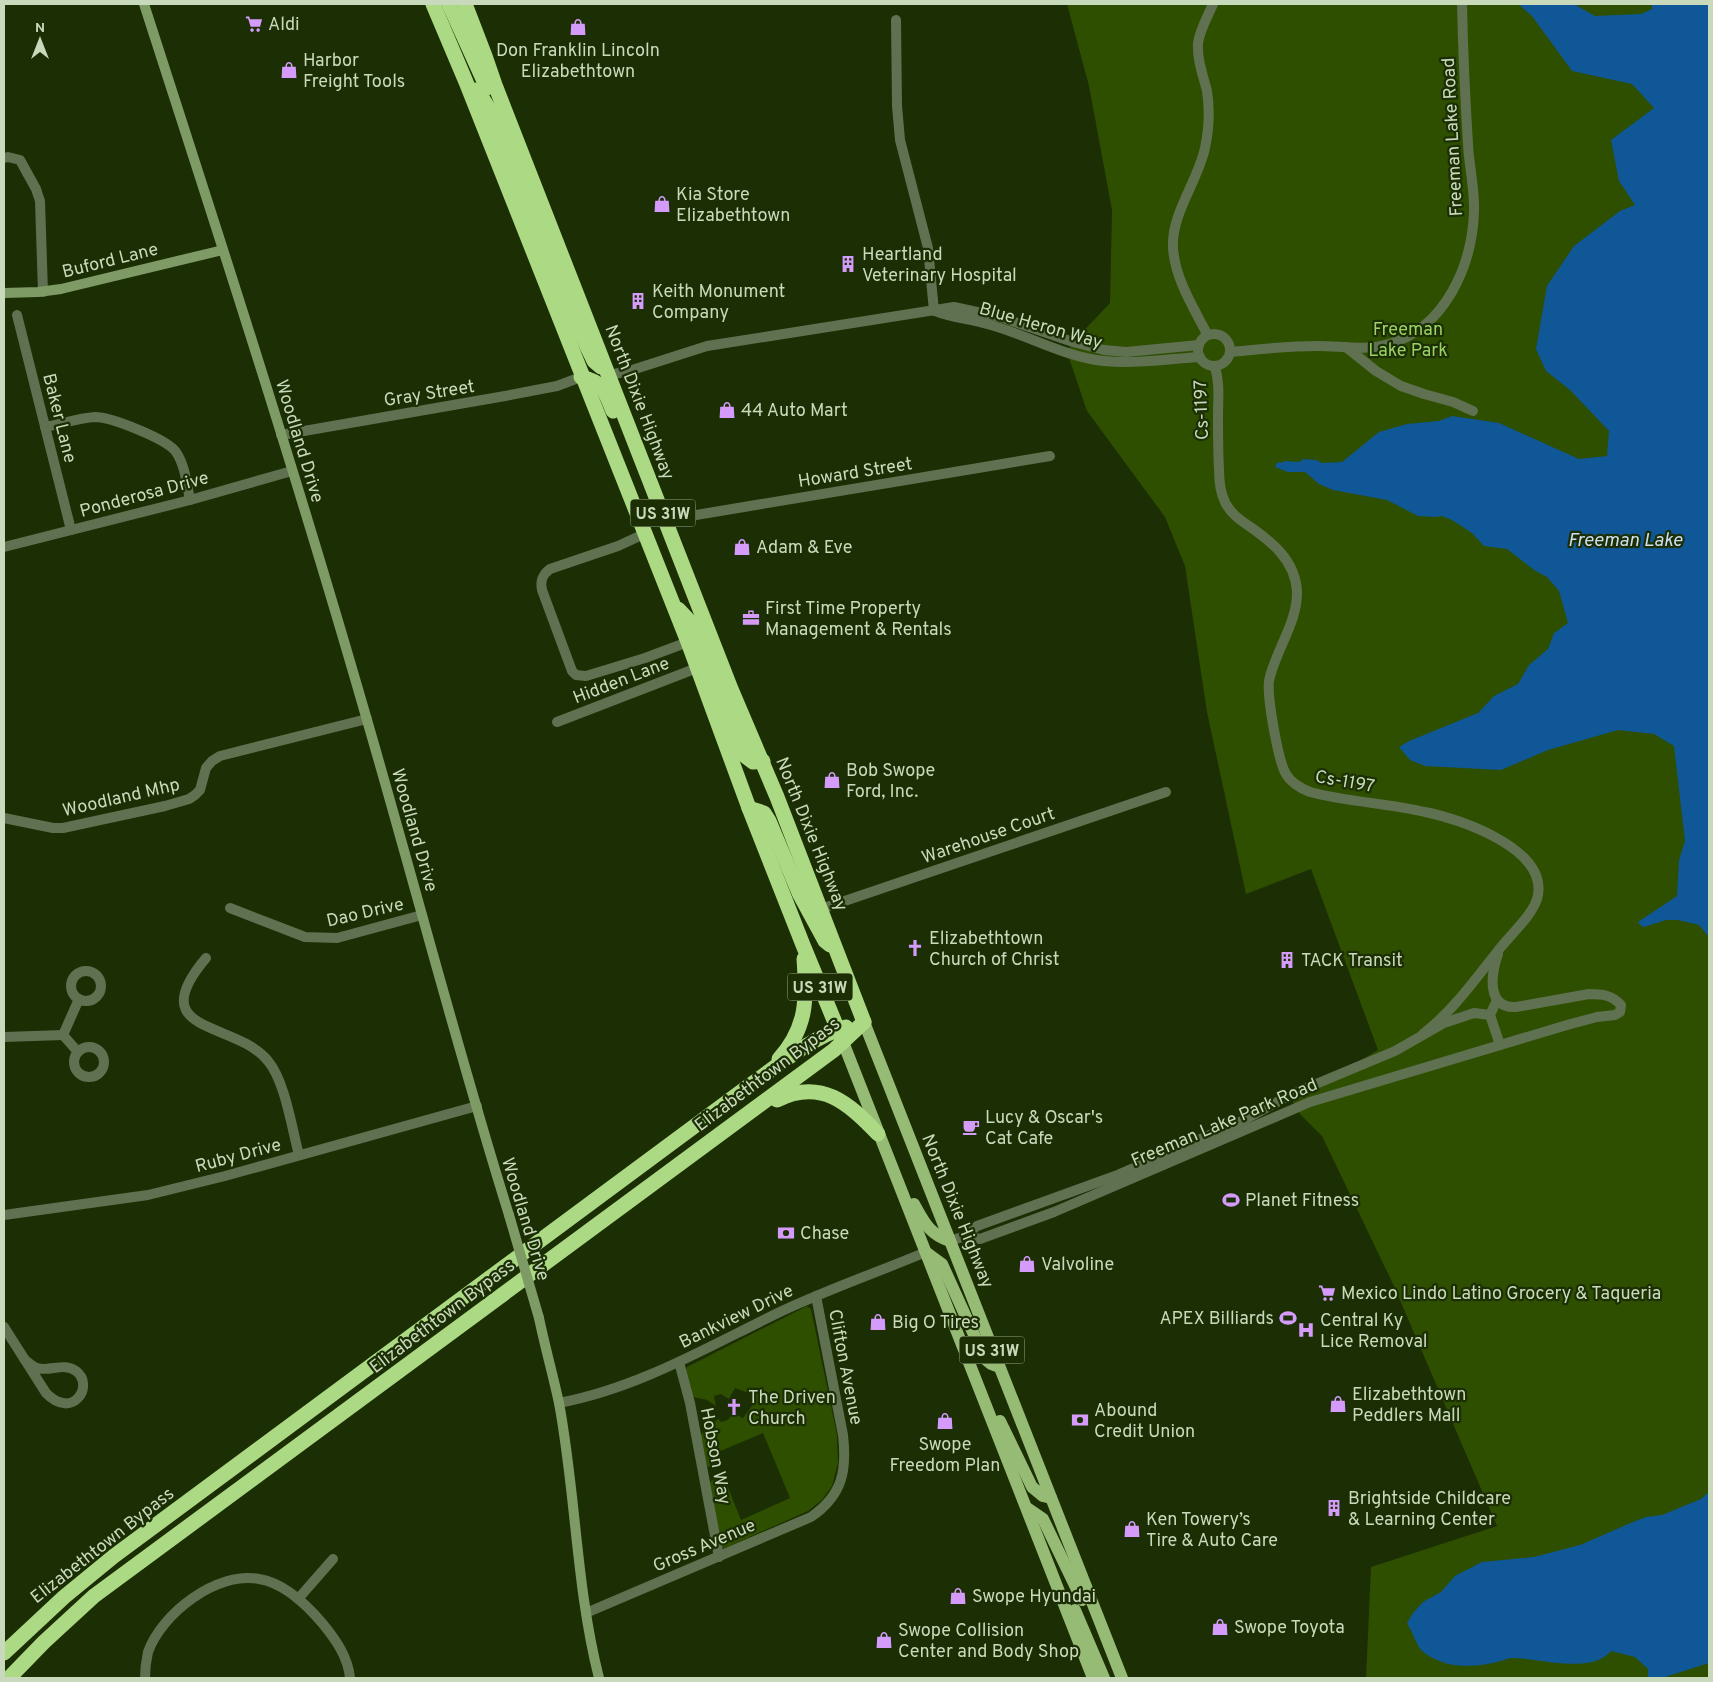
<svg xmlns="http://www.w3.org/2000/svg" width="1713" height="1682" font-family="Overpass,sans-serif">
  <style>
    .green { fill: #2e4f00 }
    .water { fill: #0f5796 }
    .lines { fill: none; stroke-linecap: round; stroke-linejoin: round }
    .street { stroke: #5f7150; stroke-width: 10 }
    .secondary { stroke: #7e9b65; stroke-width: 10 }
    .primary { stroke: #96bb75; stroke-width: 12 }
    .highway { stroke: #acd983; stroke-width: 15 }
    .secondary-bridge { stroke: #7e9b65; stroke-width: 10 }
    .labels { text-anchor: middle; stroke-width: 4.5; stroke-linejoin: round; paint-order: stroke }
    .shield { fill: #1b2e04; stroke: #95a685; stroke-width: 1 }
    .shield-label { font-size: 16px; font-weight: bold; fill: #c9dabc }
    .poi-label { font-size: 18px; fill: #c9dabc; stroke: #1b2e04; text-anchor: start }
    .street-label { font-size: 18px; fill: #c9dabc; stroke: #1b2e04 }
    .park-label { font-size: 18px; fill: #9bd264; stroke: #1b2e04 }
    .water-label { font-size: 19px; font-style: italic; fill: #cedef0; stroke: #1b2e04 }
  </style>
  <rect width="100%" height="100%" fill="#1b2e04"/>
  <!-- green -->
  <g class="green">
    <path d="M1067 4H1709V1678H1366L1371 1567 1497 1526 1393 1284 1322 1136 1294 1108 1292 1094 1325 1082 1378 1050 1311 869 1246 894 1207 712 1185 566 1165 517 1087 411 1067 352 1073 342 1110 303 1112 210 1089 86Z"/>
    <path d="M807 1306 811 1309 837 1435 838 1463 832 1486 822 1500 808 1511 725 1548H721L710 1482 720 1475 724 1477 741 1520 790 1498 763 1433 716 1453 719 1465 712 1468 707 1466 700 1435 718 1419 721 1422 728 1420 733 1413 743 1418 754 1403 751 1394 735 1388 729 1399 721 1394 714 1396 716 1406 707 1400 693 1397 686 1370 687 1367Z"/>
  </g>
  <!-- water -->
  <g class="water">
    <path d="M1518 4H1574L1595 16 1641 14 1652 9V4H1709V937L1699 925 1678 920H1666L1644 927 1640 925 1638 922 1677 896 1679 860 1685 841 1674 746 1654 734 1618 730 1548 750 1501 770 1425 766 1410 760 1399 747 1409 741 1478 713 1494 696 1518 684 1529 665 1548 649 1554 633 1568 623 1559 591 1547 577 1534 570 1507 549 1484 546 1472 533 1452 520 1442 516 1435 517 1418 516 1387 500 1333 490 1319 484 1305 472H1288L1275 467 1276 464 1279 462 1282 463 1284 461 1299 462 1304 459 1316 460 1322 463 1342 462 1379 432 1407 424 1439 421 1452 416 1499 423 1579 459 1607 456 1609 431 1570 390 1546 371 1536 349 1547 286 1574 246 1620 211 1635 205 1619 181 1611 140 1654 108 1632 84 1572 71 1532 16Z"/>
    <path d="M1709 1492V1663L1662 1678H1648V1669L1635 1657 1611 1651C1590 1675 1541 1658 1512 1658 1507 1658 1502 1661 1497 1662 1483 1666 1462 1667 1448 1664 1439 1661 1423 1655 1419 1647 1414 1639 1412 1631 1407 1623L1413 1613 1423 1602 1441 1592 1455 1576 1482 1562 1534 1557 1580 1545 1633 1522 1646 1517 1662 1515 1701 1499Z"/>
  </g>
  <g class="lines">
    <!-- street -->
    <g class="street">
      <path d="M896 20 897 106 900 140 928 248 934 311"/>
      <path d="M4 158 8 157 20 160 36 189 40 201 43 292"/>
      <path d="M935 311C953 318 970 319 987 324 1026 334 1064 357 1104 361 1136 364 1168 359 1200 357"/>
      <path d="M17 315 71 530"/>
      <circle cx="1214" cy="350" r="16"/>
      <path d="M1206 336V332C1192 305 1175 278 1173 248 1171 214 1198 181 1205 148 1209 129 1210 110 1207 91 1203 75 1197 60 1198 43 1200 29 1208 16 1213 4"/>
      <path d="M1346 347 1376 371 1401 386 1424 394 1453 402 1473 411"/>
      <path d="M1230 352C1259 349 1288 346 1318 346 1341 346 1367 351 1389 344 1445 328 1472 266 1474 212 1475 189 1469 167 1468 144 1465 97 1463 51 1462 4"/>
      <path d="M1215 367C1220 384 1218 398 1218 416 1218 433 1218 451 1219 469 1219 480 1220 492 1225 502 1230 513 1240 520 1249 526 1272 542 1295 560 1297 591 1298 622 1275 651 1269 681 1267 697 1278 761 1286 774 1291 783 1300 788 1310 792 1347 802 1387 803 1425 812 1460 819 1546 848 1538 895 1535 913 1512 933 1501 947 1476 978 1454 1010 1423 1034"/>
      <path d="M610 375 632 370 707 346 954 307 1000 317 1073 342 1104 350 1126 352 1199 345"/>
      <path d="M45 427C61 424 79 418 95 417 111 417 167 439 176 452 185 465 187 485 190 500"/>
      <path d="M281 435 505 396 557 386 581 377"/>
      <path d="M666 520 1050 456"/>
      <path d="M644 534 618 546 550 569C542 575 540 581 542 590L572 671 576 675 586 676 645 658 688 642"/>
      <path d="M4 547 190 500 292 471"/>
      <path d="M557 722 697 668"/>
      <path d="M4 818 53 828H63L165 806 189 799 195 795 200 790 206 768 212 761 220 756 367 719"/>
      <path d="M230 908 305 937 337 938 422 915"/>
      <path d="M821 909 1166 792"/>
      <path d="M206 958C141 1035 235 1020 268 1061 285 1081 292 1129 299 1155"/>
      <circle cx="86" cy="986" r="15"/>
      <path d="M1497 1000 1490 1015 1500 1045"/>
      <path d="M63 1035 79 999"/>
      <path d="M63 1035 78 1052"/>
      <path d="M4 1037 63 1035"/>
      <circle cx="89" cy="1062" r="15"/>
      <path d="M4 1215 148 1195 225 1176 477 1106"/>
      <path d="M965 1236 980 1239 1054 1212 1310 1102 1567 1025 1597 1017 1615 1015 1620 1012 1621 1005C1612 995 1602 994 1589 994L1516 1007C1486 1009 1491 974 1498 954"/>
      <path d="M950 1241 965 1236 977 1226 1115 1176 1244 1120 1292 1094 1395 1051 1444 1023 1474 1013 1490 1015"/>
      <path d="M4 1327 46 1393C73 1421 95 1385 76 1371 64 1362 50 1372 37 1368 32 1366 28 1362 24 1359"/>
      <path d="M679 1362 690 1403 719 1557"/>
      <path d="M559 1403C639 1388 709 1346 782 1311 829 1289 878 1272 926 1252"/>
      <path d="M298 1599 333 1559"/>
      <path d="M586 1613 811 1517C843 1495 847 1470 843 1435L816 1296"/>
      <path d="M145 1678C145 1669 146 1661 148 1652 162 1613 217 1571 259 1579 285 1583 307 1605 323 1624 336 1640 348 1657 350 1678"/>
    </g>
    <!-- secondary -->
    <g class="secondary">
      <path d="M144 4C221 242 298 480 367 720 415 885 458 1052 509 1215"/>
      <path d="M4 293 38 292 61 289 223 250"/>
      <path d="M539 1318C545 1347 553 1375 559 1403 576 1494 576 1588 599 1678"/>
    </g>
    <!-- primary -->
    <g class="primary">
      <path d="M864 1022 1122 1678"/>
      <path d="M843 1042 1093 1678"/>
      <path d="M914 1204C924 1222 929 1234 950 1241"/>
      <path d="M927 1253 942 1264 985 1359 991 1364 999 1367"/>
      <path d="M1000 1421 1032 1487 1043 1496 1051 1498"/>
      <path d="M1027 1508 1043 1519 1082 1600"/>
      <path d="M1075 1610 1104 1678"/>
    </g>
    <!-- highway -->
    <g class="highway">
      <path d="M433 4 466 82 688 642 749 808 803 945 843 1042"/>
      <path d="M449 4 487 88"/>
      <path d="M465 4 485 56 495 85 731 689 777 797 864 1022"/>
      <path d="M475 90 481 96 492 114 583 338 594 361 601 367"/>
      <path d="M581 377C605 383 604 390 613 411"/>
      <path d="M678 609 695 627 745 756 753 762 763 761"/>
      <path d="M749 808 764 813 769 821 800 895 825 941 830 945"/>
      <path d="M779 1059C807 1028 807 999 804 959"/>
      <path d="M777 1100C821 1078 849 1103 878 1134"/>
      <path d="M4 1653 64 1597 114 1556 746 1088C775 1068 813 1036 846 1027"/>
      <path d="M9 1678 44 1642 94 1596 834 1050 864 1022"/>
    </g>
    <!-- secondary-bridge -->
    <path class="secondary-bridge" d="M509 1215 539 1318"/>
  </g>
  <!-- icons -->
  <defs>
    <g id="supermarket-bare" transform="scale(1.35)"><path d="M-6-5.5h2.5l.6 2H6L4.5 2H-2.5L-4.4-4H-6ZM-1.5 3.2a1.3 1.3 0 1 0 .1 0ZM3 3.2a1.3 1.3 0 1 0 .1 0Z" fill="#d59bfb" stroke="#1b2e04" stroke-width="2.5" paint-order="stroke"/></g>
    <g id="shop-bare" transform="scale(1.35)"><path d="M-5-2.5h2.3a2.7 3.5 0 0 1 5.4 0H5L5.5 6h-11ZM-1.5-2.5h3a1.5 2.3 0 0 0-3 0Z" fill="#d59bfb" stroke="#1b2e04" stroke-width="2.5" paint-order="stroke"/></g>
    <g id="building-bare" transform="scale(1.35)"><path d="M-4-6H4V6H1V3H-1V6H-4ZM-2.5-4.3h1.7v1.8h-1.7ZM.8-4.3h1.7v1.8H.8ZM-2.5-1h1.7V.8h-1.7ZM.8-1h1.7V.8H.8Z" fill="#d59bfb" stroke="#1b2e04" stroke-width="2.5" paint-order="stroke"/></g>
    <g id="office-bare" transform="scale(1.35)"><path d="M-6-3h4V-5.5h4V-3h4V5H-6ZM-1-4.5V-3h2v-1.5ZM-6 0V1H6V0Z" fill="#d59bfb" stroke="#1b2e04" stroke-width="2.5" paint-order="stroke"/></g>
    <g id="church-bare" transform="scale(1.35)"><path d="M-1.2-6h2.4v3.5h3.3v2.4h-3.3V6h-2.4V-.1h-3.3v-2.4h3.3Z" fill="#d59bfb" stroke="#1b2e04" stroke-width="2.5" paint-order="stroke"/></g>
    <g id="cafe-bare" transform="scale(1.35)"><path d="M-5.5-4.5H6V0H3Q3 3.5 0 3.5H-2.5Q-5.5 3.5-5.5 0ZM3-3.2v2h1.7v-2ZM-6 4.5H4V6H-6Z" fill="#d59bfb" stroke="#1b2e04" stroke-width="2.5" paint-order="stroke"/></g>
    <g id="stadium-bare" transform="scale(1.35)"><path d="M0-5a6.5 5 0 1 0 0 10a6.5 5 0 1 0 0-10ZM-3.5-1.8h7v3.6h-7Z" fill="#d59bfb" stroke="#1b2e04" stroke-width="2.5" paint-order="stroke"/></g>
    <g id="bank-bare" transform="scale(1.35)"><path d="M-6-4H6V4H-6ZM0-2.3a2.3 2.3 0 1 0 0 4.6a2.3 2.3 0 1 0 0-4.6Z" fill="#d59bfb" stroke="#1b2e04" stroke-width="2.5" paint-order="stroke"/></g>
    <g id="hospital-bare" transform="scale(1.35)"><path d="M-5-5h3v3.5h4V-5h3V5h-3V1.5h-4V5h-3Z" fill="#d59bfb" stroke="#1b2e04" stroke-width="2.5" paint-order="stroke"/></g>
  </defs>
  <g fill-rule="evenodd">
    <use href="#supermarket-bare" x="254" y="24"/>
    <use href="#shop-bare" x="578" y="27"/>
    <use href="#shop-bare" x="289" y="70"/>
    <use href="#shop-bare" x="662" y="204"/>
    <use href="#building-bare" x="848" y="264"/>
    <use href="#building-bare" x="638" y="301"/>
    <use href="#shop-bare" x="727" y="410"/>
    <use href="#shop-bare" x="742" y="547"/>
    <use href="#office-bare" x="751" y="618"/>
    <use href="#shop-bare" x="832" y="780"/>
    <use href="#church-bare" x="915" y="948"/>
    <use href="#building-bare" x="1287" y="960"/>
    <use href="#cafe-bare" x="971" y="1127"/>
    <use href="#stadium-bare" x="1231" y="1200"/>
    <use href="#bank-bare" x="786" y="1233"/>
    <use href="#shop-bare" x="1027" y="1264"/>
    <use href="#supermarket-bare" x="1327" y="1293"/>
    <use href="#stadium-bare" x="1288" y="1318"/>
    <use href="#shop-bare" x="878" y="1322"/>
    <use href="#hospital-bare" x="1306" y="1330"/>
    <use href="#shop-bare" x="1338" y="1404"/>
    <use href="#church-bare" x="734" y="1407"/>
    <use href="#bank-bare" x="1080" y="1420"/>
    <use href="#shop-bare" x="945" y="1421"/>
    <use href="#building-bare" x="1334" y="1508"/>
    <use href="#shop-bare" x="1132" y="1529"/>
    <use href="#shop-bare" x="958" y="1596"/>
    <use href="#shop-bare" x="1220" y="1627"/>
    <use href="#shop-bare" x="884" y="1640"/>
  </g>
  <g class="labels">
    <!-- shield labels -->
    <g class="shield">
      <rect x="630.5" y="499.5" width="65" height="27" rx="4"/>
      <rect x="787.5" y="973.5" width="65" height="27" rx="4"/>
      <rect x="959.5" y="1336.5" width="65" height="27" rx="4"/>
    </g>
    <g class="shield-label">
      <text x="663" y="519">US 31W</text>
      <text x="820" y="993">US 31W</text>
      <text x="992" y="1356">US 31W</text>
    </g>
    <!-- poi labels -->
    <g class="poi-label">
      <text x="268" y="30">Aldi</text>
      <text x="578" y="56" text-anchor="middle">Don Franklin Lincoln<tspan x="578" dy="21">Elizabethtown</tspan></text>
      <text x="303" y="66">Harbor<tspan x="303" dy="21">Freight Tools</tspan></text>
      <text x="676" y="200">Kia Store<tspan x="676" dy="21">Elizabethtown</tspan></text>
      <text x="862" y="260">Heartland<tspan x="862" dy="21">Veterinary Hospital</tspan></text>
      <text x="652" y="297">Keith Monument<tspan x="652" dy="21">Company</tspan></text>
      <text x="741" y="416">44 Auto Mart</text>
      <text x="756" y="553">Adam &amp; Eve</text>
      <text x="765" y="614">First Time Property<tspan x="765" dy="21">Management &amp; Rentals</tspan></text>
      <text x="846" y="776">Bob Swope<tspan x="846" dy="21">Ford, Inc.</tspan></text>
      <text x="929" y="944">Elizabethtown<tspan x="929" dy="21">Church of Christ</tspan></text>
      <text x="1301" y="966">TACK Transit</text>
      <text x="985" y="1123">Lucy &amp; Oscar's<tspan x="985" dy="21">Cat Cafe</tspan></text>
      <text x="1245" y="1206">Planet Fitness</text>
      <text x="800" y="1239">Chase</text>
      <text x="1041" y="1270">Valvoline</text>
      <text x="1341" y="1299">Mexico Lindo Latino Grocery &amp; Taqueria</text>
      <text x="1274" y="1324" text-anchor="end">APEX Billiards</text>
      <text x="1320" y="1326">Central Ky<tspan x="1320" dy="21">Lice Removal</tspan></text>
      <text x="892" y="1328">Big O Tires</text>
      <text x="1352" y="1400">Elizabethtown<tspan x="1352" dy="21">Peddlers Mall</tspan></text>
      <text x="748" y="1403">The Driven<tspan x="748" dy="21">Church</tspan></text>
      <text x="1094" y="1416">Abound<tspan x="1094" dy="21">Credit Union</tspan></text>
      <text x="945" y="1450" text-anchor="middle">Swope<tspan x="945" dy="21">Freedom Plan</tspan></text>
      <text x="1348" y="1504">Brightside Childcare<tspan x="1348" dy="21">&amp; Learning Center</tspan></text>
      <text x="1146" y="1525">Ken Towery’s<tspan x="1146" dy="21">Tire &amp; Auto Care</tspan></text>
      <text x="972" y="1602">Swope Hyundai</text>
      <text x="1234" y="1633">Swope Toyota</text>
      <text x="898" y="1636">Swope Collision<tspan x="898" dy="21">Center and Body Shop</tspan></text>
    </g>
    <!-- street labels -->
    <g class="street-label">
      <text transform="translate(1452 137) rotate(-93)" y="6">Freeman Lake Road</text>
      <text transform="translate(110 260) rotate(-14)" y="6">Buford Lane</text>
      <text transform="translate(1041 325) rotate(16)" y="6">Blue Heron Way</text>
      <text transform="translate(429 393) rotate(-9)" y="6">Gray Street</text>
      <text transform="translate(640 402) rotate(69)" y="6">North Dixie Highway</text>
      <text transform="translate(1201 410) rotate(-92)" y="6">Cs-1197</text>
      <text transform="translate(60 418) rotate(76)" y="6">Baker Lane</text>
      <text transform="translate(300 441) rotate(73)" y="6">Woodland Drive</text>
      <text transform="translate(855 472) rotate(-9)" y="6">Howard Street</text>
      <text transform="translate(144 494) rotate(-15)" y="6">Ponderosa Drive</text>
      <text transform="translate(621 680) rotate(-21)" y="6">Hidden Lane</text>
      <text transform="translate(1345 781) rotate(10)" y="6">Cs-1197</text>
      <text transform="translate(121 797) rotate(-13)" y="6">Woodland Mhp</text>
      <text transform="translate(415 830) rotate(74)" y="6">Woodland Drive</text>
      <text transform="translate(812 834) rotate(68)" y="6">North Dixie Highway</text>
      <text transform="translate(988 835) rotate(-19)" y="6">Warehouse Court</text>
      <text transform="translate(365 912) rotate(-13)" y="6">Dao Drive</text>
      <text transform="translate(767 1074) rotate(-37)" y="6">Elizabethtown Bypass</text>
      <text transform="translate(1224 1122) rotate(-23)" y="6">Freeman Lake Park Road</text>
      <text transform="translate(238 1155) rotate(-15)" y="6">Ruby Drive</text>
      <text transform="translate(958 1211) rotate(68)" y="6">North Dixie Highway</text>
      <text transform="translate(526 1219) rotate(73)" y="6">Woodland Drive</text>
      <text transform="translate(442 1316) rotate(-37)" y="6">Elizabethtown Bypass</text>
      <text transform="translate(736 1316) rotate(-26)" y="6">Bankview Drive</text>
      <text transform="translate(846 1367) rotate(79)" y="6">Clifton Avenue</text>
      <text transform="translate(716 1456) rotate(79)" y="6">Hobson Way</text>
      <text transform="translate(102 1545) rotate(-38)" y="6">Elizabethtown Bypass</text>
      <text transform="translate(704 1545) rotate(-23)" y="6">Gross Avenue</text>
    </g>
    <!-- park labels -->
    <g class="park-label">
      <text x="1408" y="335">Freeman<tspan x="1408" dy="21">Lake Park</tspan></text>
    </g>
    <!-- water labels -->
    <g class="water-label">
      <text x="1625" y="546">Freeman Lake</text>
    </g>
  </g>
  <!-- border -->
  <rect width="1713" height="1682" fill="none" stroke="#c9dabc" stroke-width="10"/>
  <!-- north arrow -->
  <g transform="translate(40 40)" stroke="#1b2e04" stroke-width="4" paint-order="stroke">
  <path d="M0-4L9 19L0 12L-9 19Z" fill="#c9dabc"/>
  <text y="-8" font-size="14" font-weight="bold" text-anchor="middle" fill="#c9dabc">N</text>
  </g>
</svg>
